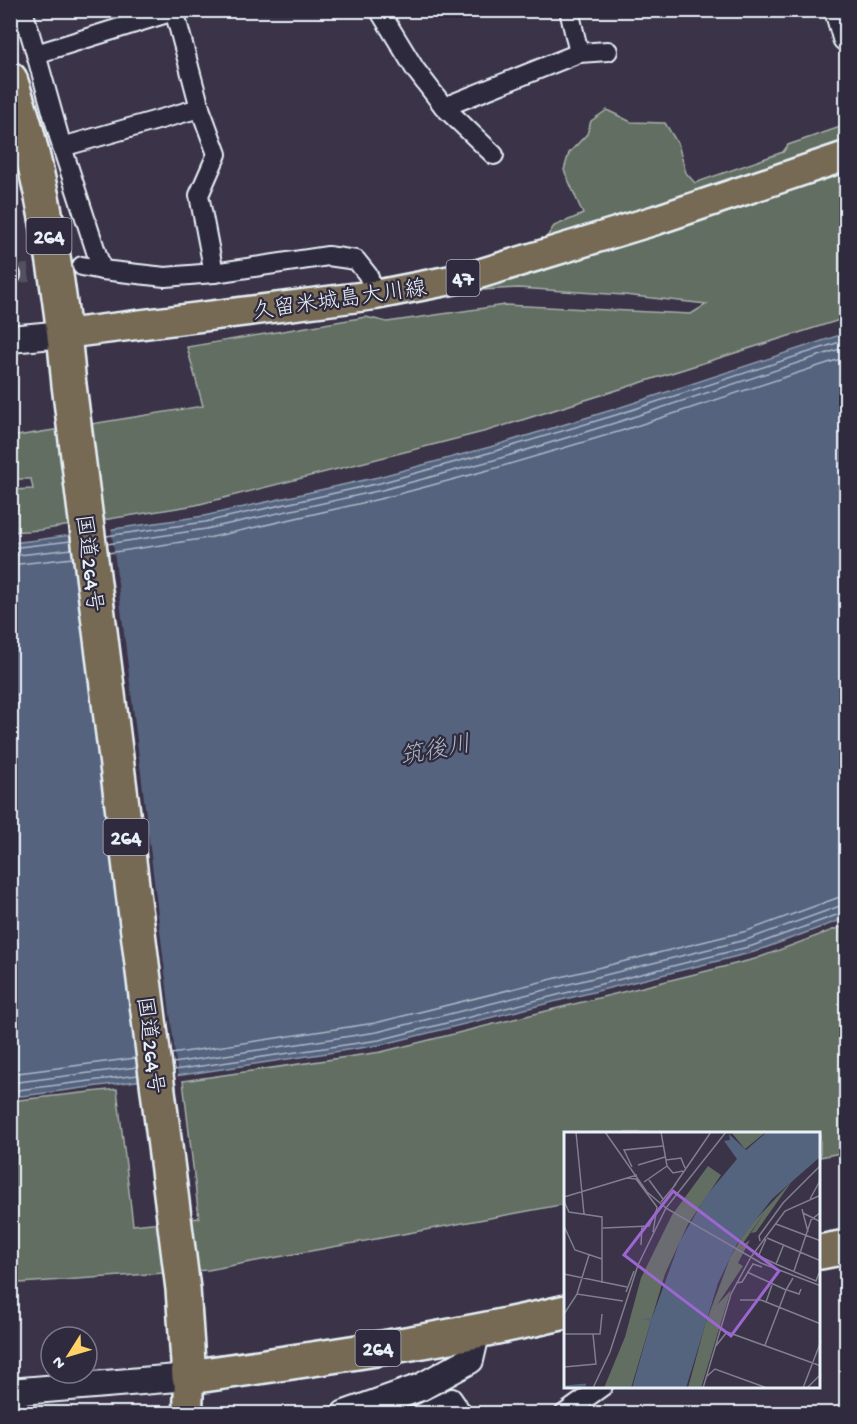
<svg xmlns="http://www.w3.org/2000/svg" width="857" height="1424" font-family="'Gochi Hand','Klee One',sans-serif">
  <style>
    .green { fill: #636e62; stroke: #a6b0ad; stroke-width: 1.5 }
    .water { fill: #54637e; stroke: #8f9caf; stroke-width: 1.5 }
    .pier { fill: #3b3347 }
    .lines { fill: none; stroke-linecap: round; stroke-linejoin: round }
    .shore { stroke: #adb8c7; stroke-width: 1.5 }
    .street-tunnel { stroke: #555062; stroke-width: 18; stroke-dasharray: 18 9; stroke-linecap: butt }
    .street-casing { stroke: #e8f1f8; stroke-width: 22 }
    .secondary-casing { stroke: #e8f1f8; stroke-width: 30 }
    .primary-casing { stroke: #e8f1f8; stroke-width: 33 }
    .highway-casing { stroke: #e8f1f8; stroke-width: 38 }
    .street { stroke: #2f2a3d; stroke-width: 18 }
    .secondary { stroke: #2f2a3d; stroke-width: 26 }
    .primary { stroke: #766a55; stroke-width: 28 }
    .highway { stroke: #766a55; stroke-width: 33 }
    .labels { text-anchor: middle; stroke-width: 4.5; stroke-linejoin: round; paint-order: stroke }
    .shield { fill: #2f2a3d; stroke: #b0b5c0; stroke-width: 1.5 }
    .shield-label { font-size: 21px; font-weight: bold; fill: #e8f1f8 }
    .street-label { font-size: 22px; fill: #e8f1f8; stroke: #2f2a3d }
    .water-label { font-size: 24px; font-style: italic; fill: #adb8c7; stroke: #2f2a3d }
    .inset-river { fill: none; stroke: #54637e; stroke-width: 3 }
    .inset-road { fill: none; stroke: #807f8e; stroke-width: 1.5 }
    .view { fill: #9c67d0; fill-opacity: 0.15; stroke: #9c67d0; stroke-width: 3 }
    .inset-edge { fill: none; stroke: #e8f1f8; stroke-width: 3 }
  </style>
  <rect width="100%" height="100%" fill="#3b3347"/>
  <filter id="ink" filterUnits="userSpaceOnUse"><feTurbulence type="fractalNoise" baseFrequency=".0167" numOctaves="2"/><feDisplacementMap in="SourceGraphic" scale="12" xChannelSelector="R" yChannelSelector="G"/><feConvolveMatrix kernelMatrix="1 2 1 2 8 2 1 2 1" color-interpolation-filters="sRGB"/></filter>
  <g filter="url(#ink)">
    <!-- green -->
    <g class="green">
      <path d="M607 110 631 122 665 123 678 144 686 173 695 183 783 152 788 145 846 125V145L542 244 554 226 583 214 564 170 569 153 587 134 591 121Z"/>
      <path d="M846 168V318L487 431 196 505 40 530 11 532 10 490 33 489 31 479H11V437L203 406 187 347 366 317 387 322 505 305 691 314 707 304 624 295 518 288 464 291Z"/>
      <path d="M846 925V1152L820 1157V1133H566V1204L208 1270 20 1283 11 1273 10 1101 117 1089 133 1225 199 1218 183 1081 381 1052 755 959Z"/>
    </g>
    <!-- water -->
    <path class="water" d="M846 333V918L754 952 380 1045 182 1075 30 1095 11 1097V543L37 540 204 516 378 477 490 447 615 409Z"/>
    <!-- pier -->
    <path class="pier" d="M111 526 178 1079 146 1083 79 531Z"/>
    <g class="lines">
      <!-- shore -->
      <g class="shore">
        <path d="M106 536 205 522 380 483 492 452 616 415 846 340"/>
        <path d="M107 544 206 529 382 490 494 460 618 422 846 347"/>
        <path d="M10 548 71 541"/>
        <path d="M108 553 208 538 384 498 496 468 621 431 846 357"/>
        <path d="M10 556 72 549"/>
        <path d="M10 565 73 558"/>
        <path d="M171 1054 375 1023 747 931 837 898 846 896"/>
        <path d="M173 1063 377 1032 749 939 840 906 846 905"/>
        <path d="M174 1070 379 1040 752 946 842 913H846"/>
        <path d="M10 1074 136 1058"/>
        <path d="M10 1083 137 1067"/>
        <path d="M10 1091 138 1075"/>
      </g>
      <!-- street-tunnel -->
      <path class="street-tunnel" d="M11 275 82 266"/>
      <!-- street casing -->
      <g class="street-casing">
        <g id="street">
          <path d="M23 10 36 54 62 147 102 270 165 277 214 273 328 256 356 260 368 275 375 295"/>
          <path d="M174 10 200 108 217 154 199 195 214 273"/>
          <path d="M379 10 415 69 444 107 494 155"/>
          <path d="M569 10 579 53"/>
          <path d="M36 54 174 11"/>
          <path d="M444 107 579 53 608 51"/>
          <path d="M62 147 200 108"/>
          <path d="M82 266 102 270"/>
          <path d="M10 275H11"/>
          <path d="M420 1414 452 1398 463 1414"/>
          <path d="M564 1414 603 1386"/>
        </g>
      </g>
      <!-- secondary casing -->
      <g class="secondary-casing">
        <g id="secondary">
          <path d="M838 10 846 38"/>
          <path d="M10 339 64 334"/>
          <path d="M10 1392 189 1377"/>
          <path d="M345 1414 421 1387 470 1360 477 1330"/>
        </g>
      </g>
      <!-- primary casing -->
      <g class="primary-casing">
        <g id="primary">
          <path d="M64 334 375 295 472 276 656 220 846 156"/>
          <path d="M188 1414 189 1377"/>
        </g>
      </g>
      <!-- highway casing -->
      <g class="highway-casing">
        <g id="highway">
          <path d="M10 79C17 100 24 120 29 141 49 220 62 303 69 385L183 1289 189 1377C315 1359 442 1341 566 1312"/>
          <path d="M820 1252 846 1247"/>
        </g>
      </g>
      <!-- street -->
      <use href="#street" class="street"/>
      <!-- secondary -->
      <use href="#secondary" class="secondary"/>
      <!-- primary -->
      <use href="#primary" class="primary"/>
      <!-- highway -->
      <use href="#highway" class="highway"/>
    </g>
  </g>
  <g class="labels">
    <!-- shield labels -->
    <g class="shield">
      <rect x="26.5" y="218" width="45" height="36" rx="4.5"/>
      <rect x="446.5" y="260" width="33" height="36" rx="4.5"/>
      <rect x="103.5" y="819" width="45" height="36" rx="4.5"/>
      <rect x="355.5" y="1330" width="45" height="36" rx="4.5"/>
    </g>
    <g class="shield-label">
      <text x="49" y="243">264</text>
      <text x="463" y="285">47</text>
      <text x="126" y="844">264</text>
      <text x="378" y="1355">264</text>
    </g>
    <!-- street labels -->
    <g class="street-label">
      <text transform="translate(339 298) rotate(-8)" y="8">久留米城島大川線</text>
      <text transform="translate(91 563) rotate(83)" y="8">国道264号</text>
      <text transform="translate(152 1045) rotate(83)" y="8">国道264号</text>
    </g>
    <!-- water labels -->
    <g class="water-label">
      <text transform="translate(435 749) rotate(-11)" y="8">筑後川</text>
    </g>
  </g>
  <!-- overview -->
  <g transform="translate(564 1132)">
    <rect width="256" height="256" fill="#3b3347"/>
    <path d="M167 0H202L181 17ZM144 34 157 43 124 92 101 142 67 256H40L61 205 77 146 108 83ZM228 49 192 100 187 101 201 80 177 114 186 108 174 131 179 134 153 173 167 158 137 256H124L141 193 166 126 182 98Z" fill="#636e62"/>
    <path d="M203 0H256V25L208 67 173 112 154 151 122 256H68L87 189 76 187 88 186 116 109 142 64 173 27 160 9 166 8 165 2 182 18Z" fill="#54637e"/>
    <path class="inset-river" d="M0 255 22 253"/>
    <path class="inset-road" d="M12 0 20 82M41 0 83 60 102 76 162 0M102 28 117 26 121 36M74 33 101 25M103 34 109 41 119 39M68 35 60 18 99 14M63 46 72 47 93 75M85 48 99 67M80 50 103 34 97 0M110 54 147 0M0 65 73 43M246 67 257 47M0 69 5 80 38 85V151M97 70 112 52M238 77 244 100M239 81 257 90M212 92 257 109M0 94 11 118 38 127M39 96 85 94 93 77M89 100 93 75M203 106 257 129M196 109 195 104 219 71 257 33M220 112 212 132 252 149 255 141M77 113 78 94M195 124 212 132M187 125 221 79 257 63M194 125 202 107M230 139 247 88 257 80M183 140 222 158 229 146M0 142 63 155M172 151 178 150 189 132 198 135M223 158 235 162 237 157M62 160 70 139M13 162 25 123M176 168H197L257 192M202 170 208 153M0 182 13 162 59 169M0 202H36L38 182M201 213 222 158M151 215 163 200 257 234M0 235 32 232 29 202M142 245 151 237 203 256M29 256 46 220 74 133 102 76 197 131 257 154M139 256 167 162 187 125M239 256 257 209M243 256 257 242"/>
    <path class="view" d="M109 59 215 139 167 204 60 123Z"/>
    <rect width="256" height="256" class="inset-edge"/>
  </g>
  <!-- margin -->
  <rect width="857" height="1424" fill="none" stroke="#2f2a3d" stroke-width="36"/>
  <rect x="18" y="18" width="821" height="1388" fill="none" stroke="#e8f1f8" stroke-width="2" filter="url(#ink)"/>
  <!-- north arrow -->
  <g transform="translate(69 1355) rotate(233)"><circle r="28" fill="#2f2a3d" stroke="#797a88" stroke-width="1.5"/>
  <path d="M0-4.5L10 22L0 15L-10 22Z" fill="#ffd166"/>
  <text y="-9" font-size="16" font-weight="bold" text-anchor="middle" fill="#e8f1f8">N</text>
  </g>
</svg>
